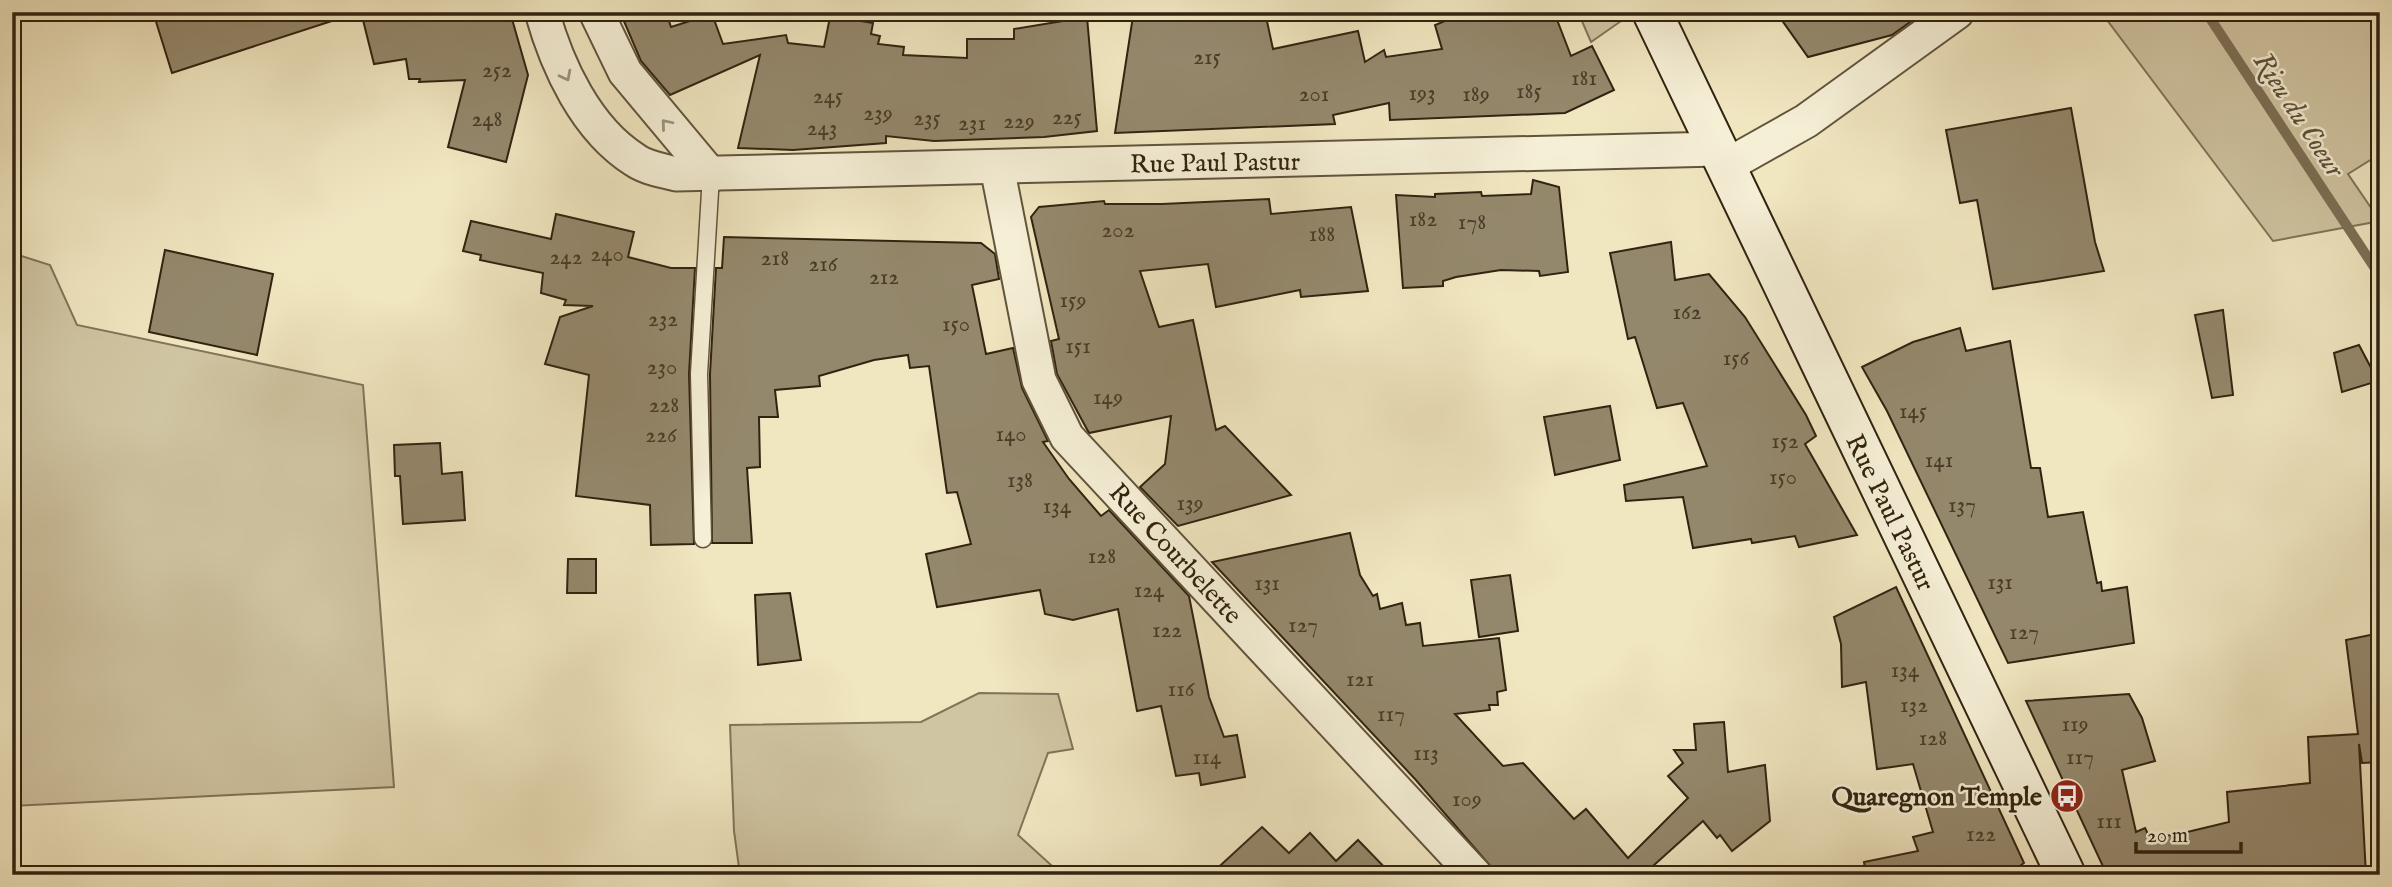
<svg xmlns="http://www.w3.org/2000/svg" width="2392" height="887" font-family="'IM FELL English',serif">
  <style>
    .green { fill: #d0c5a2; stroke: #807459; stroke-width: 2 }
    .lines { fill: none; stroke-linecap: round; stroke-linejoin: round }
    .stream { stroke: #7d7056; stroke-width: 10 }
    .building { fill: #94886c; stroke: #312310; stroke-width: 2 }
    .service-casing { stroke: #61543c; stroke-width: 19 }
    .minor-casing { stroke: #61543c; stroke-width: 37 }
    .secondary-casing { stroke: #312310; stroke-width: 42 }
    .service { stroke: #f5efd6; stroke-width: 16 }
    .minor { stroke: #f5efd6; stroke-width: 33 }
    .secondary { stroke: #f5efd6; stroke-width: 38 }
    .oneway { stroke: #9d937d }
    .labels { text-anchor: middle; stroke-width: 5; stroke-linejoin: round; paint-order: stroke }
    .number-label { font-size: 23px; fill: #4a3c27 }
    .street-label { font-size: 26px; fill: #312310; stroke: #f5efd6 }
    .poi-label { font-size: 26px; font-weight: bold; fill: #312310; stroke: #f5efd6; text-anchor: end }
    .water-label { font-size: 28px; font-style: italic; fill: #5d5039; stroke: #f5efd6 }
  </style>
  <rect width="100%" height="100%" fill="#f0e6c0"/>
  <filter id="stains"><feTurbulence type="fractalNoise" baseFrequency=".00286" numOctaves="4"/><feColorMatrix values="0 0 0 0 .2 0 0 0 0 .09 0 0 0 0 .02 0 0 0 .5 -.17"/></filter>
  <radialGradient id="worn" r=".72"><stop offset=".6" stop-color="#630" stop-opacity="0"/><stop offset="1" stop-color="#630" stop-opacity=".3"/></radialGradient>
  <!-- green -->
  <g class="green">
    <path d="M1578 12H1621L1624 19 1591 42Z"/>
    <path d="M2101 12H2380V154L2348 174 2380 221 2273 241Z"/>
    <path d="M12 253 50 265 77 325 363 385 394 787 12 806Z"/>
    <path d="M979 693 1058 694 1073 749 1048 753 1018 835 1062 875H740L734 831 730 725 921 722Z"/>
  </g>
  <g class="lines">
    <!-- stream -->
    <path class="stream" d="M2206 12 2380 276"/>
  </g>
  <!-- building -->
  <g class="building">
    <path d="M153 12H340L341 18 172 73Z"/>
    <path d="M361 12H510L528 75 506 162 448 147 465 80 419 82 420 79H409L406 59 374 64Z"/>
    <path d="M620 12H666L671 27 712 14 723 44 786 35 788 43 824 47 831 12H861L860 21 873 23 871 34 880 36 878 44 904 47 903 55 967 58V39H1014V29L1087 17 1097 131 1044 137 934 141 886 136V143L793 150 738 148 760 55 670 95 641 61Z"/>
    <path d="M1155 12H1265L1273 49 1358 31 1365 62 1384 50 1386 57 1442 49 1435 25 1467 12H1554L1571 56 1592 46 1614 90 1565 113 1390 120 1389 103 1333 115 1335 124 1115 133 1133 16Z"/>
    <path d="M1776 12H1924L1892 35 1808 57Z"/>
    <path d="M2071 108 2095 242 2104 271 1993 289 1977 200 1960 203 1946 130Z"/>
    <path d="M1533 180 1559 187 1568 272 1540 276 1539 271 1501 270 1456 277 1443 281V286L1403 288 1396 195 1435 197V194L1481 192 1482 196 1531 194Z"/>
    <path d="M1269 199 1271 214 1351 207 1368 291 1301 297 1300 290 1216 307 1208 264 1140 271 1159 327 1193 320 1216 430 1225 426 1291 495 1178 526 1140 487 1165 464 1171 416 1089 433 1057 374 1051 341 1059 339 1031 217 1039 207 1104 201 1105 204H1162Z"/>
    <path d="M556 214 634 232 628 257 671 268H695L689 374 694 544 651 545 650 505 576 496 589 375 545 364 560 317 593 306 564 305 566 300 541 293 543 273 480 260 481 255 463 251 471 221 551 239Z"/>
    <path d="M724 237 981 243 995 254 999 279 972 285 986 354 1013 348 1022 388 1048 441 1043 442 1069 479 1101 516 1109 510 1189 596 1209 697 1224 737 1237 735 1245 777 1201 785 1199 773 1176 776 1161 706 1137 711 1118 609 1073 620 1045 614 1040 590 937 607 926 554 971 544 957 492 947 493 929 366 910 368 908 355 874 360 819 376 820 386 775 390 778 417H759L760 467 747 468 752 543H712L710 374 716 268H722Z"/>
    <path d="M1671 242 1675 280 1709 274 1745 317 1806 415 1816 436 1805 444 1857 535 1799 547 1795 536 1752 543 1751 539 1693 548 1683 497 1626 501 1624 485 1707 466 1683 403 1657 408 1635 337 1628 339 1610 253Z"/>
    <path d="M165 250 273 274 257 355 149 332Z"/>
    <path d="M2223 310 2233 395 2212 398 2195 315Z"/>
    <path d="M1960 328 1966 351 2010 341 2031 468H2040L2048 517 2083 512 2097 583 2101 582 2102 591 2127 587 2134 643 2008 663 1887 411 1862 367 1913 342Z"/>
    <path d="M2359 345 2378 381 2342 392 2334 353Z"/>
    <path d="M1610 406 1620 460 1555 475 1544 417Z"/>
    <path d="M440 443 442 474 462 472 465 520 403 524 400 476H395L394 445Z"/>
    <path d="M1350 533 1360 575 1373 596 1377 594 1380 609 1402 603 1406 625 1420 623 1423 646 1499 638 1506 690 1497 692 1498 705H1489L1490 710 1455 714 1503 766 1523 763 1574 819 1586 809 1628 858 1688 798 1668 776 1683 763 1674 750H1696L1694 724 1724 722 1728 772 1765 765 1770 821 1732 851 1720 835 1717 838 1703 821 1643 875H1577L1570 867 1559 875H1498L1415 779 1212 562Z"/>
    <path d="M568 559H596V593H567Z"/>
    <path d="M1510 575 1518 631 1479 637 1471 580Z"/>
    <path d="M1896 587 2024 863 2007 875H1866L1864 862 1918 851 1913 837 1933 832 1913 764 1877 769 1866 682 1842 687 1841 644 1834 617Z"/>
    <path d="M790 593 801 660 758 665 755 595Z"/>
    <path d="M2380 633V762L2362 763 2359 744 2366 875H2107L2026 701 2129 694 2142 718 2155 761 2122 770 2136 832 2145 828 2150 838 2179 834 2229 822 2227 792 2310 783 2308 737 2358 734 2346 640Z"/>
    <path d="M1262 827 1289 853 1310 833 1336 861 1358 840 1392 875H1210Z"/>
  </g>
  <g class="lines">
    <!-- service casing -->
    <g class="service-casing">
      <path id="service" d="M703 539 699 374 711 175"/>
    </g>
    <!-- minor casing -->
    <g class="minor-casing">
      <g id="minor">
        <path d="M542 12C557 66 586 129 635 160 646 168 662 170 676 174L1718 149"/>
        <path d="M596 12 625 72 711 175"/>
        <path d="M1726 166 1806 121 1957 12"/>
        <path d="M997 167 1039 380 1067 437 1475 875"/>
      </g>
    </g>
    <!-- secondary casing -->
    <g class="secondary-casing">
      <path id="secondary" d="M1652 12 2066 875"/>
    </g>
    <!-- service -->
    <use href="#service" class="service"/>
    <!-- minor -->
    <use href="#minor" class="minor"/>
    <!-- secondary -->
    <use href="#secondary" class="secondary"/>
  </g>
  <!-- one-way arrows -->
  <defs><path id="oneway-chevron" d="M-2-3.5L2.5 0L-2 3.5" fill="none" stroke-width="1.6" stroke-linecap="round" stroke-linejoin="round" transform="scale(1.75)"/></defs>
  <g class="oneway">
    <use href="#oneway-chevron" transform="translate(566 76) rotate(63)"/>
    <use href="#oneway-chevron" transform="translate(666 124) rotate(-130)"/>
  </g>
  <!-- icons -->
  <defs>
    <g id="bus-disc" transform="scale(1.75)"><circle r="9.5" fill="#8f2418" stroke="#f5efd6"/><path d="M-5-6H5V4H4V6H2V4H-2V6H-4V4H-5ZM-3.5-4V0h7V-4ZM-3.5 1.2v1.5H-2V1.2ZM2 1.2v1.5H3.5V1.2Z" fill="#fff"/></g>
  </defs>
  <g fill-rule="evenodd">
    <use href="#bus-disc" x="2067" y="796"/>
  </g>
  <g class="labels">
    <!-- number labels -->
    <g class="number-label">
      <text x="1207" y="64">215</text>
      <text x="497" y="77">252</text>
      <text x="1584" y="85">181</text>
      <text x="1529" y="98">185</text>
      <text x="1422" y="100">193</text>
      <text x="1314" y="101">201</text>
      <text x="1476" y="101">189</text>
      <text x="828" y="103">245</text>
      <text x="878" y="120">239</text>
      <text x="1067" y="124">225</text>
      <text x="927" y="125">235</text>
      <text x="487" y="126">248</text>
      <text x="1019" y="128">229</text>
      <text x="972" y="130">231</text>
      <text x="822" y="135">243</text>
      <text x="1423" y="226">182</text>
      <text x="1472" y="229">178</text>
      <text x="1118" y="237">202</text>
      <text x="1322" y="241">188</text>
      <text x="607" y="261">240</text>
      <text x="566" y="264">242</text>
      <text x="775" y="265">218</text>
      <text x="823" y="271">216</text>
      <text x="884" y="284">212</text>
      <text x="1073" y="307">159</text>
      <text x="1687" y="319">162</text>
      <text x="663" y="326">232</text>
      <text x="956" y="331">150</text>
      <text x="1078" y="353">151</text>
      <text x="1736" y="365">156</text>
      <text x="662" y="374">230</text>
      <text x="1108" y="404">149</text>
      <text x="664" y="412">228</text>
      <text x="1913" y="418">145</text>
      <text x="1011" y="441">140</text>
      <text x="661" y="442">226</text>
      <text x="1785" y="448">152</text>
      <text x="1939" y="467">141</text>
      <text x="1783" y="484">150</text>
      <text x="1020" y="487">138</text>
      <text x="1190" y="510">139</text>
      <text x="1962" y="512">137</text>
      <text x="1057" y="513">134</text>
      <text x="1102" y="563">128</text>
      <text x="2000" y="589">131</text>
      <text x="1267" y="590">131</text>
      <text x="1149" y="597">124</text>
      <text x="1303" y="632">127</text>
      <text x="1167" y="637">122</text>
      <text x="2024" y="639">127</text>
      <text x="1905" y="677">134</text>
      <text x="1360" y="686">121</text>
      <text x="1181" y="696">116</text>
      <text x="1914" y="712">132</text>
      <text x="1391" y="721">117</text>
      <text x="2075" y="731">119</text>
      <text x="1933" y="745">128</text>
      <text x="1426" y="760">113</text>
      <text x="1207" y="764">114</text>
      <text x="2080" y="764">117</text>
      <text x="1467" y="806">109</text>
      <text x="2109" y="828">111</text>
      <text x="1981" y="841">122</text>
    </g>
    <!-- street labels -->
    <g class="street-label">
      <text transform="translate(1215 162) rotate(-1)" y="9">Rue Paul Pastur</text>
      <text transform="translate(1891 512) rotate(64)" y="9">Rue Paul Pastur</text>
      <text transform="translate(1176 553) rotate(47)" y="9">Rue Courbelette</text>
    </g>
    <!-- poi labels -->
    <g class="poi-label">
      <text x="2042" y="805">Quaregnon Temple</text>
    </g>
    <!-- water labels -->
    <g class="water-label">
      <text transform="translate(2300 114) rotate(57)" y="10">Rieu du Coeur</text>
    </g>
  </g>
  <!-- margin -->
  <rect width="2392" height="887" fill="none" stroke="#f0e6c0" stroke-width="42"/>
  <rect x="14" y="14" width="2364" height="859" fill="none" stroke="#312310" stroke-width="3.5"/>
  <rect x="21" y="21" width="2350" height="845" fill="none" stroke="#312310" stroke-width="2"/>
  <!-- scale -->
  <path d="M2136 842v10h105v-10" fill="none" stroke="#312310" stroke-width="3.5"/>
  <text x="2147" y="842" font-size="21" fill="#312310" stroke="#f5efd6" stroke-width="5" paint-order="stroke">20 m</text>
  <rect width="100%" height="100%" filter="url(#stains)"/>
  <rect width="100%" height="100%" fill="url(#worn)"/>
</svg>
